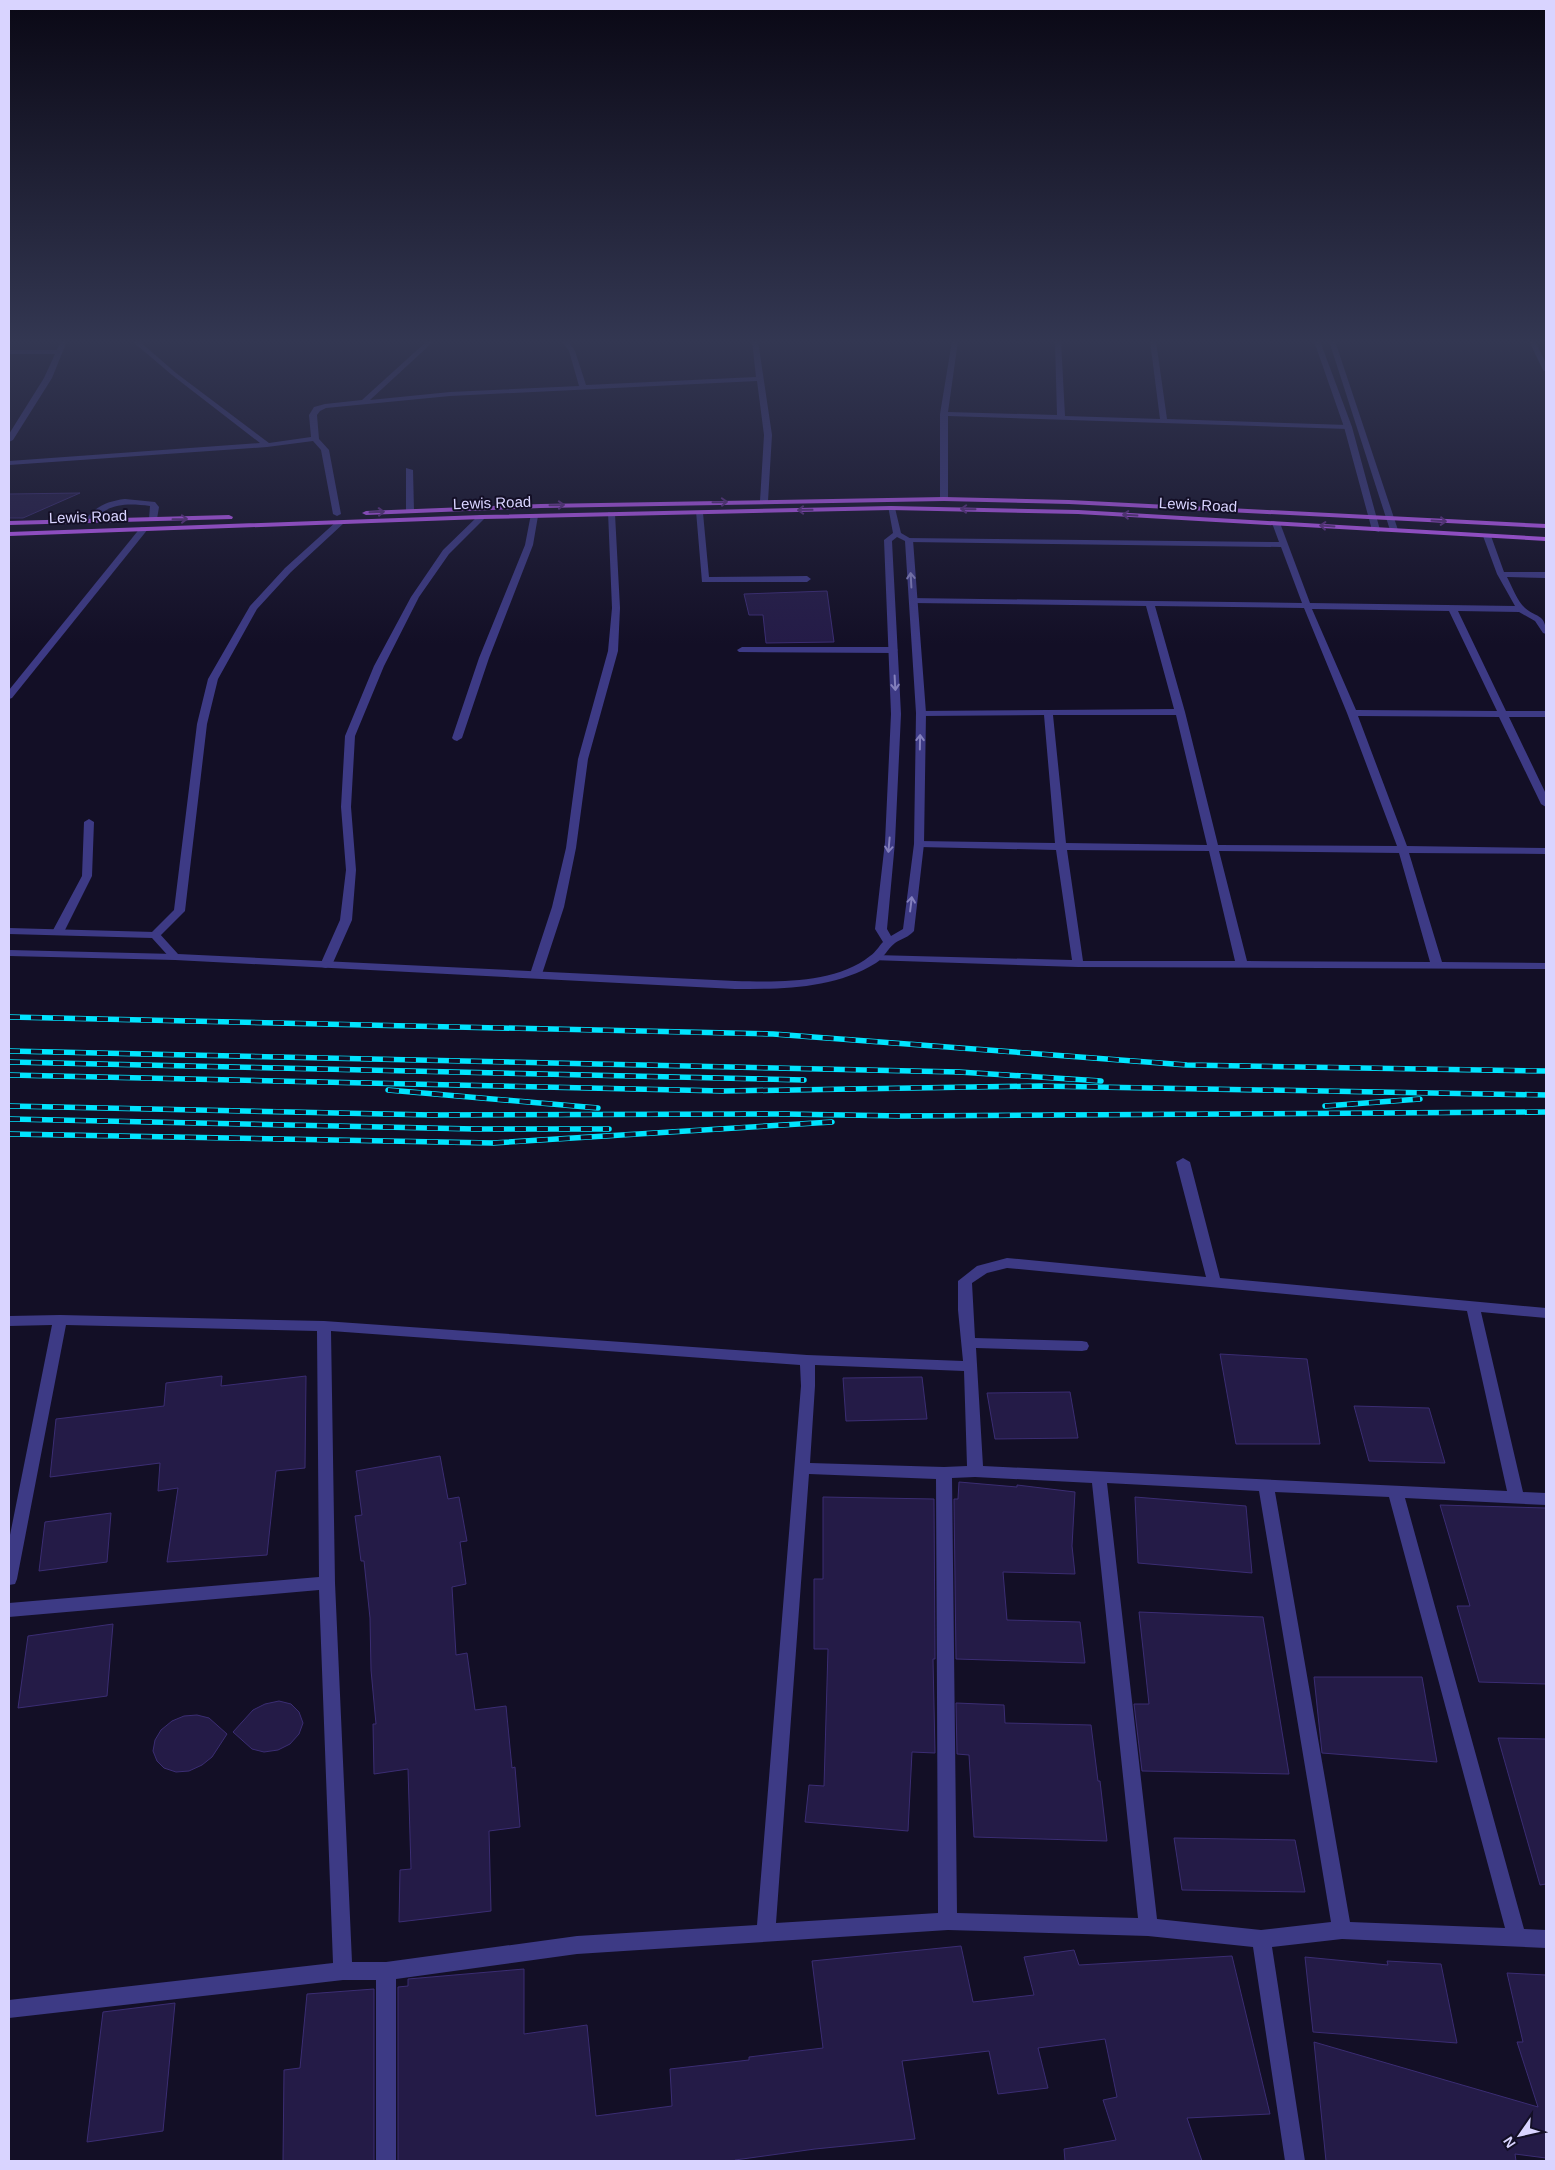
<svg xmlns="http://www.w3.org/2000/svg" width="1555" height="2170" font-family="Helvetica,sans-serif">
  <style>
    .building { fill: #241b47; stroke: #3b2d73 }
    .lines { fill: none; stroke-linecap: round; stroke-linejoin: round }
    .service { fill: #3d3a85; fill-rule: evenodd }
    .minor { fill: #3d3a85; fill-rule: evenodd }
    .tertiary { fill: #3d3a85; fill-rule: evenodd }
    .primary { fill: #c25bff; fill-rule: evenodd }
    .rail-casing { stroke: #00e5ff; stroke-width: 5.5 }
    .rail { stroke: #130f26; stroke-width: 4; stroke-dasharray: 11; stroke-linecap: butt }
    .oneway { stroke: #623188 }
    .oneway2 { stroke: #837fbc }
    .labels { text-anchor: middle; stroke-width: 4; stroke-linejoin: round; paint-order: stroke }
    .far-street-label { font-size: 15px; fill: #d9d4ff; stroke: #130f26 }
  </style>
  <rect width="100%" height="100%" fill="#130f26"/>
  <!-- building -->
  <g class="building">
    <path d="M80 493 23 518H9V494Z"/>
    <path d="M827 591 834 642 766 643 763 615H749L744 594Z"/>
    <path d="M1220 1354 1307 1359 1320 1444H1236Z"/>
    <path d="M222 1376 221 1386 306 1376 305 1468 276 1471 267 1555 167 1562 178 1488 158 1491 160 1463 50 1477 56 1419 164 1406 166 1383Z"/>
    <path d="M922 1377 927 1419 846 1421 843 1378Z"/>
    <path d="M1070 1392 1078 1438 995 1439 987 1393Z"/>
    <path d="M1354 1406 1429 1408 1445 1463 1369 1461Z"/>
    <path d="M440 1456 448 1499 459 1497 467 1541 460 1542 466 1584 452 1587 456 1655 467 1653 475 1710 506 1706 512 1768 515 1767 520 1827 489 1831 491 1911 399 1922 400 1870 411 1869 408 1769 374 1774 373 1724H376L371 1670 370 1618 364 1561H361L355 1516 362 1515 356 1471Z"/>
    <path d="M959 1482 1017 1487V1485L1075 1492 1072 1546 1075 1574 1003 1572 1007 1620 1080 1622 1085 1663 956 1659 954 1499H958Z"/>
    <path d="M823 1497 934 1499 935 1659H933L935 1753 912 1752 908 1831 805 1822 809 1785 824 1786 828 1649H814V1579H823Z"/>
    <path d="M1135 1497 1246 1506 1252 1573 1138 1563Z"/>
    <path d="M1440 1505 1546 1508V1684L1479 1682 1457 1606H1470Z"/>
    <path d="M111 1513 107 1562 39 1571 45 1522Z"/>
    <path d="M1139 1612 1263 1617 1289 1774 1142 1771 1134 1704H1149Z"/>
    <path d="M113 1624 107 1696 18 1708 28 1636Z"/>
    <path d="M1314 1677H1422L1437 1762 1322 1753Z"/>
    <path d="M279 1701 291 1704 299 1712 303 1723 299 1734 290 1744 278 1750 264 1752 252 1749 233 1732 253 1710 265 1704Z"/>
    <path d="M956 1703 1004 1705 1005 1723 1091 1725 1098 1781H1100L1107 1841 974 1837 969 1755 957 1754Z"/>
    <path d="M197 1715 209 1718 227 1734 212 1757 202 1765 189 1771 176 1772 164 1768 157 1761 153 1751 155 1740 161 1730 172 1721 184 1716Z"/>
    <path d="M1498 1738 1546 1739V1884L1540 1885Z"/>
    <path d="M1174 1838 1295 1840 1305 1892 1182 1890Z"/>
    <path d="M961 1946 973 2002 1034 1995 1024 1957 1074 1950 1079 1965 1232 1956 1270 2114 1187 2118 1202 2161H1065L1064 2149 1116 2140 1103 2100 1117 2097 1105 2039 1038 2048 1048 2088 998 2094 989 2051 902 2061 915 2139 815 2149 735 2160V2161H398V1987L408 1986V1979L524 1969V2034L587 2025 596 2116 672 2106 670 2069 749 2060V2057L823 2048 812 1961Z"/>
    <path d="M1305 1957 1388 1965 1387 1961 1441 1964 1457 2043 1313 2032Z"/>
    <path d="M1507 1973 1546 1975V2158L1515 2154 1516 2161H1326L1314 2042 1538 2107 1517 2042H1523Z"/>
    <path d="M374 1989V2161H283L284 2070 300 2068 307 1994Z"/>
    <path d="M175 2003 163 2131 87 2142 103 2012Z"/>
  </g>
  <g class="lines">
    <!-- service -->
    <g class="service">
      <path d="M125 499 155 502 159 507 157 519 153 521 149 519 150 506C126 503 107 503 91 523L84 521C95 507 107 501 125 499Z"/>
      <path d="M9 950 175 954 181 957 175 960 9 956Z"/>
    </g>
    <!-- minor -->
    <g class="minor">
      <path d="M61 341H67L52 378 13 440 9 442V434L44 378 55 354H9V350H57Z"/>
      <path d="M132 341H139L176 373 269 443 311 437 309 415 314 407 325 404 362 400 427 341H434L370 400 450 392 579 386 569 351 562 341H568L575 351 586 385 756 377 752 341H758L772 435 768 501 764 503 760 501 764 435 757 381 450 396 326 408 320 411 317 415 319 439 329 450 341 514 337 516 333 514 321 450 313 441 267 447 9 465V461L260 443 172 375Z"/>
      <path d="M952 341H958L948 412 1057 415 1055 341H1061L1065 416 1160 419 1150 341H1156L1167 419 1348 425 1352 427 1348 429 948 416V499L944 501 940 499V414Z"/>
      <path d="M1529 341H1535L1546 363V372L1543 370Z"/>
      <path d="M406 468 413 470 414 511 410 513 406 511Z"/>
      <path d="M696 511 703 513 709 577 807 576 811 579 807 582H702Z"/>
      <path d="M608 512 615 514 620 608 618 651 588 759 576 848 564 907 542 974 536 977 530 974 552 907 566 848 578 759 608 651 612 608Z"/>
      <path d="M531 514 538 516 533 545 489 658 462 738 457 741 454 740 452 738 479 658 525 545Z"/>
      <path d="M479 515 486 517 449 554 419 597 384 666 355 736 351 807 356 870 352 920 332 965 326 968 322 967 320 965 340 920 346 870 341 807 345 736 374 666 411 597 443 550Z"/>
      <path d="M337 521 344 523 291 572 257 609 218 679 207 724 185 911 159 937H151L149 935 174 910 197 724 208 679 250 606 285 568Z"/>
      <path d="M1273 521 1280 523 1310 603 1515 606 1497 574 1483 536 1487 534 1491 536 1504 572H1546V578L1507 577C1512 586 1517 601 1525 608 1537 618 1546 614 1546 634L1543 633 1535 621 1519 612 1458 611 1506 711H1546V717H1509L1546 794V807L1541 804 1499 717 1358 716 1407 846 1546 848V854L1409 853 1442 962 1546 963V969L1078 967 871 960 869 958 871 956 875 955 1072 960 1056 850 919 847 914 844 919 841 1055 843 1044 715 921 716 918 715V711L1174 709 1146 606 912 603 909 602V598L1302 603 1281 547 909 542H906V538L1279 542 1272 523ZM1155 606 1304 608 1347 713 1397 846 1218 845 1185 712ZM1312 609 1449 611 1497 711 1356 710ZM1053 715H1176L1207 845 1066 843ZM1067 850 1209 851 1235 961H1083ZM1219 851 1399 853 1430 962 1247 961Z"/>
      <path d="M141 527 148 529 12 698 9 699V690Z"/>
      <path d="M742 647H893L898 650 893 653 739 652 737 650Z"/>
      <path d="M89 819 94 822 92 876 64 932 62 934H54L52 932 82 876 84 822Z"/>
      <path d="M1183 1158 1190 1162 1220 1278 1546 1308V1318L1481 1312 1523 1492 1546 1493V1505L1405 1498 1524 1929 1546 1930V1948L1342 1939 1272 1947 1305 2161H1285L1253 1947 1148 1936 948 1930 577 1954 396 1979V2161H376V1980H343L9 2018V2000L333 1963 319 1590 9 1617V1603L319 1577 317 1331 66 1325 17 1579 15 1584 9 1585V1540L52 1325 9 1326V1316L60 1315 324 1321 807 1355 963 1361 958 1310V1281L977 1266 1007 1258 1206 1277 1176 1162ZM1007 1268 1467 1311 1507 1491 983 1466 976 1348 1082 1351 1087 1350 1089 1346 1087 1342 1082 1341 975 1338 972 1283 987 1273ZM331 1331 800 1365 801 1386 757 1925 577 1936 386 1962H352L335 1583ZM815 1365 964 1371 967 1466 944 1467 810 1463 815 1386ZM809 1474 936 1479 938 1913 776 1923ZM975 1477 1092 1483 1138 1918 957 1913 952 1478ZM1107 1483 1259 1491 1331 1922 1261 1930 1157 1919ZM1275 1492 1389 1497 1505 1928 1350 1922Z"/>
    </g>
    <!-- tertiary -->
    <g class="tertiary">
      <path d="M1314 341H1320L1352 427 1380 530 1379 532 1372 530 1344 427Z"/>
      <path d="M1329 341H1335L1398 530 1397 532 1390 530Z"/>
      <path d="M888 506 895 508 901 533 913 540 926 713 924 844 914 931C909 937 901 939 895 943 887 949 884 958 876 963 834 989 783 989 735 989L175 960 171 959 152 938 9 934V928L155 932 159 933 178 954 735 981C777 982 835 984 870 956 876 952 879 946 883 942L875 929 885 842 891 714 884 540 893 533ZM897 537 905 541 916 713 914 844 903 929 891 936 887 929 895 842 901 714 892 541Z"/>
    </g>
    <!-- primary -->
    <g class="primary">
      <path d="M944 497 1069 500 1546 524V528L1069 504 944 501 541 508 366 515 362 513 366 511 541 504Z"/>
      <path d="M891 506 1078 510 1546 537V541L1078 514 891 510 482 519 9 536V532L482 515Z"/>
      <path d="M229 515 233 517 232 519 9 525V521Z"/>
    </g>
    <!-- rail casing -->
    <g class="rail-casing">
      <g id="rail">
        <path d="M9 1017 773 1034 1187 1065 1546 1071"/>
        <path d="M9 1051 959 1072 1101 1081"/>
        <path d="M9 1062 804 1080"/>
        <path d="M9 1075 724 1091 1040 1086 1546 1095"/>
        <path d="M388 1090 598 1108"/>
        <path d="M9 1106 432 1115 785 1114 902 1116 1546 1112"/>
        <path d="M1325 1106 1420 1099"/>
        <path d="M9 1119 475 1129H609"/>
        <path d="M9 1134 493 1143 832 1122"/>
      </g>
    </g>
    <!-- rail -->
    <use href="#rail" class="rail"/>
  </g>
  <!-- one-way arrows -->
  <defs><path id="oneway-shaft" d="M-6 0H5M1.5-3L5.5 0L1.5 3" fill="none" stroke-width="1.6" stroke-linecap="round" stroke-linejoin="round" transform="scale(1.25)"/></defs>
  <g class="oneway">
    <use href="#oneway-shaft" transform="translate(720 502) rotate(-1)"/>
    <use href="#oneway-shaft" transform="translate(557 505) rotate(-1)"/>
    <use href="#oneway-shaft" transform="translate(968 509) rotate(-179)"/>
    <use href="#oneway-shaft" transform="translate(805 510) rotate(179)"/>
    <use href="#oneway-shaft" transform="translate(377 512) rotate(-2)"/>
    <use href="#oneway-shaft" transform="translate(1130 515) rotate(-177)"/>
    <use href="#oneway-shaft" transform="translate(180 519) rotate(-1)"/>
    <use href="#oneway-shaft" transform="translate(1439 521) rotate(3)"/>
    <use href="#oneway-shaft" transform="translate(1327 526) rotate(-176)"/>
  </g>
  <g class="oneway2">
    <use href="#oneway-shaft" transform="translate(911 580) rotate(-93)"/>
    <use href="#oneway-shaft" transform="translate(895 683) rotate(87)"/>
    <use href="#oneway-shaft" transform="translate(920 742) rotate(-89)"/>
    <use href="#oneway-shaft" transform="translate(889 845) rotate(95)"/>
    <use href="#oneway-shaft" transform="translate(911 904) rotate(-83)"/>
  </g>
  <!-- sky -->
  <linearGradient id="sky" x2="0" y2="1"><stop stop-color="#0a0815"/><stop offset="0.53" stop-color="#333752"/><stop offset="1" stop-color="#333752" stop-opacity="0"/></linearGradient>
  <rect width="1555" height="644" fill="url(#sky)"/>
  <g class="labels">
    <!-- far-street labels -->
    <g class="far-street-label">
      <text transform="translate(492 503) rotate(-2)" y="5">Lewis Road</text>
      <text transform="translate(1198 505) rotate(3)" y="5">Lewis Road</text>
      <text transform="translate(88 517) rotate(-2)" y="5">Lewis Road</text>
    </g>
  </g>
  <!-- border -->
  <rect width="1555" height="2170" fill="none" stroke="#d9d4ff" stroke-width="20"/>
  <!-- north arrow -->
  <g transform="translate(1520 2135) rotate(236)" stroke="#130f26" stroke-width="4" paint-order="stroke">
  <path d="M0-4L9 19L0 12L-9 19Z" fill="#d9d4ff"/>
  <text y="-8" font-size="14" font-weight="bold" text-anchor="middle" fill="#d9d4ff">N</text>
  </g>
</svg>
